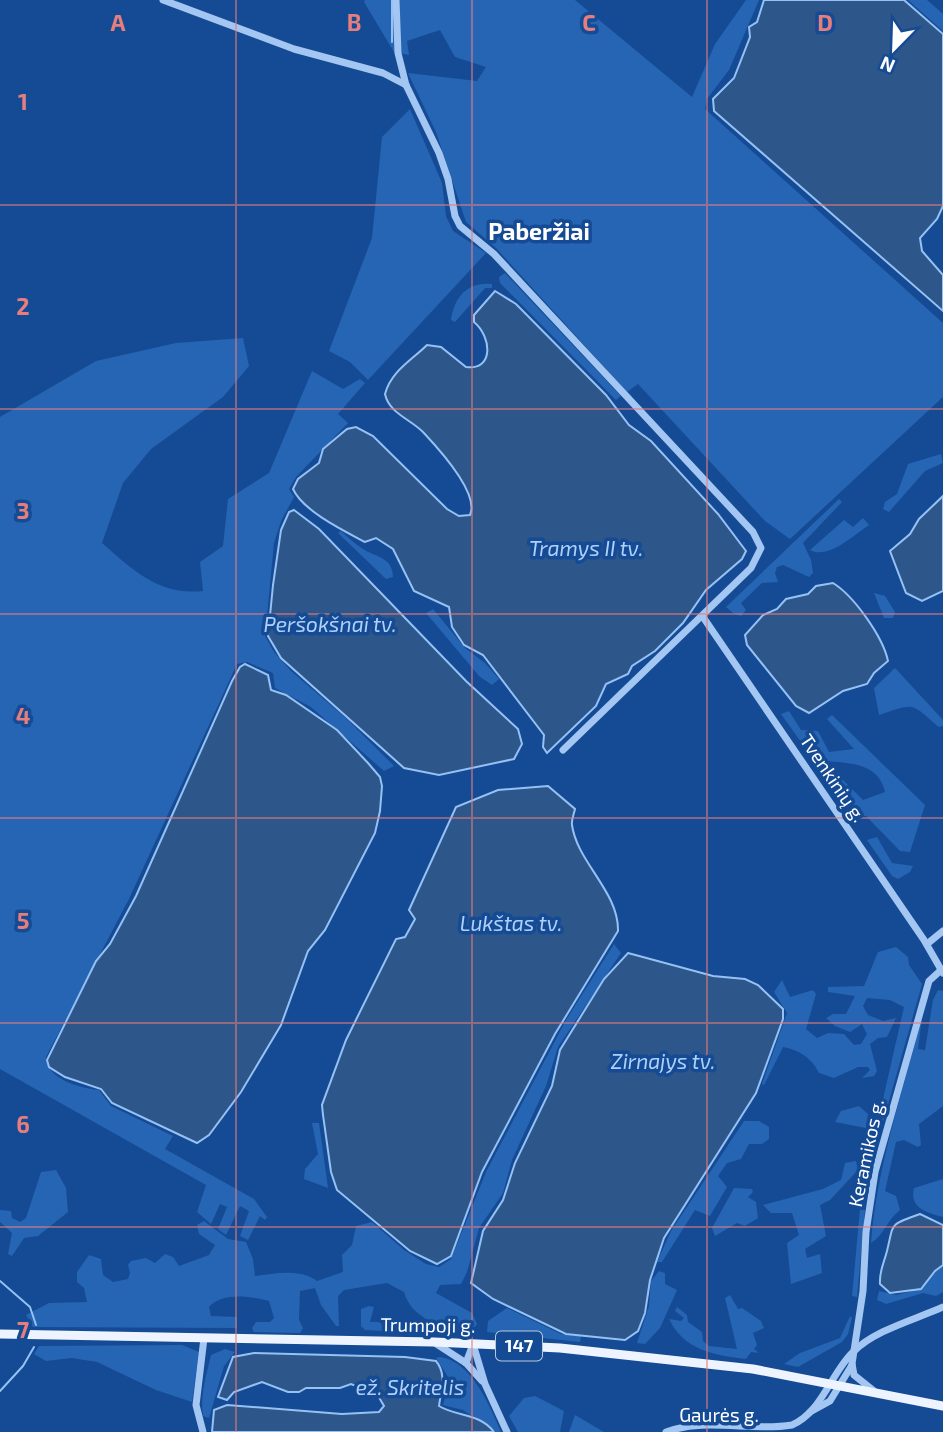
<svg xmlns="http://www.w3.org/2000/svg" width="943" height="1432" font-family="'Exo 2',sans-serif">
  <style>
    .green { fill: #2665b3 }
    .water { fill: #2d568b; stroke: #95c1f5; stroke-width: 2 }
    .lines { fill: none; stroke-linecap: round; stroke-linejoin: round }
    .stream { stroke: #95c1f5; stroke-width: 2 }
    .minor { stroke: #a3c6f2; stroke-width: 7 }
    .major { stroke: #eef4ff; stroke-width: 9 }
    .grid { fill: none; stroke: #e67e7e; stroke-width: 2; stroke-opacity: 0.55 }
    .labels { text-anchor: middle; stroke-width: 7; stroke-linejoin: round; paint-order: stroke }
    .shield { fill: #144b94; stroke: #b8c9df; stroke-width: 2 }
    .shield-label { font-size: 18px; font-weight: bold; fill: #fff }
    .street-label { font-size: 19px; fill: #fff; stroke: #144b94 }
    .water-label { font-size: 21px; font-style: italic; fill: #afd0f9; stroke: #144b94 }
    .quarter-label { font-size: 23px; font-weight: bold; fill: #fff; stroke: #144b94 }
    .grid-label { font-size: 23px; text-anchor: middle; font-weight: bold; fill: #e67e7e; stroke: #144b94; stroke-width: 7; stroke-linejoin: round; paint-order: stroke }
  </style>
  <rect width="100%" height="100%" fill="#144b94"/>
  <!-- green -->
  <g class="green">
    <path d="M365 0H575L692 97 715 44 746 0H759L729 70 707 99 705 109 943 323V397L790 539 765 521 638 384 627 392 496 248 466 222 436 132 408 73 477 81 486 67 455 57 440 30 407 41 409 55 394 52 364 2Z"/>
    <path d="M908 0H927L943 14V31Z"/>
    <path d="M410 109 442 183 446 216 453 231 486 253 368 380 350 362 329 351 372 238 382 137Z"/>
    <path d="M505 273 621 396 616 400 500 283 499 277Z"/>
    <path d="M492 284V288H485L455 322 451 320C454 297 468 281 492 284Z"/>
    <path d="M243 338 249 366 223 397 151 449 123 483 102 543C133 570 159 596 203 591L200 562 223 546 228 499 269 473 312 371 343 389 360 379 365 383 338 414 348 423 296 477 289 489 294 497 281 521 274 543 265 636 274 652 291 671 347 719 394 766 384 771 311 707 275 688 273 673 247 662 237 664 129 899 46 1057C47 1080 81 1088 99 1090L111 1106 173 1136 165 1149 254 1199 267 1217 265 1220 260 1216 248 1240 240 1236 249 1211 240 1206 226 1235 218 1229 227 1207 220 1204 211 1224 197 1212 206 1185 0 1069V417L96 361 176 343Z"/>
    <path d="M941 454 943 463 925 471 889 512 883 509 885 502 897 494 908 464Z"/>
    <path d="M839 499 842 502 803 543 811 560 813 573 809 577 783 565 777 567 775 573 778 582 762 583 741 603 746 610 741 616 734 614 726 607Z"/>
    <path d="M863 518 869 525C854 535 828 560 810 550L844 520 853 527Z"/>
    <path d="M341 531C348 537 355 544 363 549 375 557 393 557 393 577L386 579 338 533Z"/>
    <path d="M874 593 885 596 895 612 893 618H884Z"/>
    <path d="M433 609 465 648 485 663 499 679 492 685 479 676 426 613Z"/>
    <path d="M895 668 943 720V726L939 727C910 703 917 702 879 715L874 688Z"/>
    <path d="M789 711 801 730 818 731 829 752 854 749 827 719 832 715 925 805 910 852 900 851 866 816 852 814 853 806 837 782 843 780 863 800 885 792C879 763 850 763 825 761L811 742H801L781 714Z"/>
    <path d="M877 837 892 863 913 866 910 872 898 879 892 876 867 840Z"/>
    <path d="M614 944 621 953 558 1047 546 1086 512 1160 503 1193 479 1228 467 1272 461 1284 440 1285 436 1293 472 1313 477 1324 472 1330C446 1331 411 1319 404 1292L387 1283 344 1290 338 1296 339 1326H336L321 1305 315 1288 300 1291 299 1320 303 1328 300 1333 254 1332 252 1328 256 1322H270L274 1318 269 1301C251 1296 222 1292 209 1307L211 1316 237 1317V1328L33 1327 26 1315 49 1303 87 1302 84 1288 77 1282V1272L89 1255 101 1259 103 1275 113 1282 128 1279 130 1273 128 1265 131 1261 146 1258 155 1263 165 1254 173 1257 179 1266 209 1255 215 1245 199 1234 197 1225 204 1221 228 1239 246 1242 253 1259 255 1276C275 1274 299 1268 317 1281L343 1272 342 1255 352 1245 356 1226 372 1222 404 1250 426 1264 439 1267 451 1259 486 1172 566 1020Z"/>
    <path d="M896 947 908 957 909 965 922 984 876 1147 873 1143 904 1007 890 1000 867 998 863 1006 868 1015 883 1021 896 1018 887 1037 878 1038 870 1044 877 1071 874 1076 862 1078 870 1070 868 1067H858L834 1078 819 1073C812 1058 799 1050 783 1047L764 1085 762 1084 787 1013 774 992 782 980 790 997 813 990 816 994 806 1029 817 1038 828 1033 844 1034 854 1045 861 1044 867 1034 862 1024 850 1032 835 1026 826 1018 833 1014H846L855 996 828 992V987L864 986 878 952Z"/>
    <path d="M938 990 943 991V1106L919 1124 921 1145 918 1147 904 1140 896 1142 885 1191 896 1196 900 1210C887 1220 884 1235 871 1243 877 1165 903 1092 922 1017L918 1049 925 1050 933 1000Z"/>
    <path d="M859 1106 868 1114 866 1128 835 1122 841 1111Z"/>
    <path d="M744 1121H759L769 1127V1139L762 1144H749L741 1159 727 1163 718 1176 727 1187 710 1216 695 1210 662 1262H657L671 1231Z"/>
    <path d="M312 1123H319L328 1188 304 1179 305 1169 318 1154Z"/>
    <path d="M856 1161 858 1170 830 1200 820 1205 826 1236 805 1249 807 1258 820 1254 822 1273 791 1284 787 1243 799 1235 792 1213H771L763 1205 823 1189 841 1180 845 1163Z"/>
    <path d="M56 1170 66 1188 68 1212 38 1236 24 1238 12 1256 8 1254 12 1233 0 1222V1210L11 1211 12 1218 20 1222 26 1218 41 1172Z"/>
    <path d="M943 1179V1217C927 1213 909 1208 914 1188Z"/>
    <path d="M734 1188 752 1189 753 1192 748 1197 756 1202 758 1218 745 1226 737 1223 715 1236 712 1228Z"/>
    <path d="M860 1209 865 1210 857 1297 852 1296Z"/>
    <path d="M943 1265V1292L936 1296 923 1293 886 1304 877 1300 879 1291 896 1295 921 1289 935 1271Z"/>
    <path d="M659 1271 665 1273V1284L677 1290 660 1328 645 1344 637 1343 649 1306 651 1281Z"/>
    <path d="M730 1295 738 1309 742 1308 761 1321 764 1328 753 1333 757 1345 754 1349 759 1353 751 1352 746 1359C713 1355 684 1350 669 1319L681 1321 684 1318 675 1311 677 1307 687 1315 688 1322 702 1332 703 1341 709 1346 737 1349 725 1298Z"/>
    <path d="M369 1306 374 1307 370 1322H381L383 1331 365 1330 361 1326V1309Z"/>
    <path d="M507 1308 561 1334 581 1336 580 1342 487 1332 488 1321Z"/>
    <path d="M850 1316 852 1318 848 1334 842 1342 798 1367 784 1364 800 1353 840 1338Z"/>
    <path d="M182 1345 199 1352 192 1402 156 1390 97 1362 72 1358 46 1361 34 1354 39 1346Z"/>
    <path d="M225 1349 235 1352 224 1366 209 1418 203 1416C200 1395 206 1376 211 1355Z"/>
    <path d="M439 1357C471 1360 490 1406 501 1432H496L463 1410 443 1405 450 1380 436 1358Z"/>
    <path d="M535 1396 564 1411 560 1432H518L509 1416 524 1398Z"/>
    <path d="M575 1415 604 1432H569Z"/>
  </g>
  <!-- water -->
  <g class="water">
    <path d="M764 0H904L943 34V206L937 219 920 238 922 251 943 275V311L714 111 713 99 734 78 750 37 749 27 757 22Z"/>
    <path d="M495 291 516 304 606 395 629 425 651 441 718 514 746 551 742 559 706 590 683 623 655 651 632 666 628 674 606 684 596 706 547 753 543 747 544 735 483 655 464 645 452 627 449 607 414 591 393 549 376 538 365 542C344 531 303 511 293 489L298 479 319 463 323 449 347 429 356 427 373 436 447 509 459 516 470 515C480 493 438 448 423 432 410 419 389 413 385 394 391 371 412 360 427 345L441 347 466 367C494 371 492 337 474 322V315Z"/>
    <path d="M943 496V591L922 601 906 593 890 551 910 534 919 519Z"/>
    <path d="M294 510 319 529 466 681 518 729 522 744 514 759 439 775 404 768 281 658 268 636 273 585 281 530 289 512Z"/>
    <path d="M833 583C854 596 883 637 888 661L874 673 867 684 843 691 809 713 796 706 747 645 745 635 763 615 777 609 786 599 808 594 816 586Z"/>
    <path d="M245 664 268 675 271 690 286 695 337 730 368 763 380 777 382 786 380 811 375 833 325 930 308 951 281 1025 241 1092 209 1135 197 1143 112 1103 101 1089 65 1077 49 1067 47 1060 96 961 110 944 136 896 232 681 240 667Z"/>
    <path d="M548 786 575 809C574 814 571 820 572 825 577 862 619 892 618 931L555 1034 482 1172 451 1256 437 1264 410 1251 337 1190 331 1172 323 1115 322 1105 346 1040 396 939 405 937 415 919 409 910 456 807 498 790Z"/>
    <path d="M628 953 713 976 745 979 758 985 783 1009V1019L756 1093 664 1238 650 1280 645 1313 638 1331 625 1340 566 1334 493 1299 471 1283 483 1231 503 1200 515 1163 552 1086 560 1050 604 979Z"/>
    <path d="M920 1214 943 1225V1265L935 1271 921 1289 890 1293 880 1284C879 1271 884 1263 887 1251 894 1223 888 1225 920 1214Z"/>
    <path d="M254 1353 405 1357 436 1361C447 1374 441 1390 439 1406 457 1417 480 1413 494 1432H212L214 1410 227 1405 342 1414 379 1412 384 1406 377 1394 351 1384 340 1388H306L299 1392H288L262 1382 234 1392 227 1400 218 1397 233 1357Z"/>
  </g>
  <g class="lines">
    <!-- stream -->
    <g class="stream">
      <path d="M392 0V42"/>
      <path d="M0 1281 30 1307 36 1325"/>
      <path d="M0 1391 23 1366 34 1347"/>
    </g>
    <!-- minor -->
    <g class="minor">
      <path d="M163 0 294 49 383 73 406 85"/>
      <path d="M396 0 398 53 406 85 439 153 448 179 455 216 460 226 494 254 753 532 761 548 751 568 563 750"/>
      <path d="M703 617 924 940 943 973"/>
      <path d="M927 944 943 931"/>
      <path d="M435 1343 466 1363 482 1381"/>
      <path d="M473 1344 485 1384 507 1432"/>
      <path d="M466 1363 473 1344"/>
      <path d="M874 1391 854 1375 852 1364 863 1291 866 1232 875 1172 929 981 941 970"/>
      <path d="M810 1412 830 1401 852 1365"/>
      <path d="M203 1432 196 1405 204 1338"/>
      <path d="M666 1432C706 1417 752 1432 792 1425 822 1412 831 1373 853 1352 875 1330 914 1320 943 1307"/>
    </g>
    <!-- major -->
    <path class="major" d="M0 1334 434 1342 560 1348 753 1369 943 1406"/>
  </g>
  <!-- grid -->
  <path class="grid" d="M236 0V1432M472 0V1432M707 0V1432M0 205H943M0 409H943M0 614H943M0 818H943M0 1023H943M0 1227H943"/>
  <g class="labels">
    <!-- shield labels -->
    <rect class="shield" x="496" y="1331.5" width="46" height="29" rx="5"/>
    <g class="shield-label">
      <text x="519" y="1352">147</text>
    </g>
    <!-- street labels -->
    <g class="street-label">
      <text transform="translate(833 778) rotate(56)" y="7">Tvenkinių g.</text>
      <text transform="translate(866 1153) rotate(-78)" y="7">Keramikos g.</text>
      <text transform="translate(428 1325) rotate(1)" y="7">Trumpoji g.</text>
      <text x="719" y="1422">Gaurės g.</text>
    </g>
    <!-- water labels -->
    <g class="water-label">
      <text x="586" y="556">Tramys II tv.</text>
      <text x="330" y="632">Peršokšnai tv.</text>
      <text x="511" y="931">Lukštas tv.</text>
      <text x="663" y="1069">Zirnajys tv.</text>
      <text x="410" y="1395">ež. Skritelis</text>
    </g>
    <!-- quarter labels -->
    <g class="quarter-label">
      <text x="539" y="240">Paberžiai</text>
    </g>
  </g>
  <g class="grid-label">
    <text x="118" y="31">A</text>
    <text x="354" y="31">B</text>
    <text x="589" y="31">C</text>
    <text x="825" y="31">D</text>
    <text x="23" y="110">1</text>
    <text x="23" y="315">2</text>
    <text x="23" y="519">3</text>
    <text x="23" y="724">4</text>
    <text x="23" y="929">5</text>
    <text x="23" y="1133">6</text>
    <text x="23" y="1338">7</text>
  </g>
  <!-- north arrow -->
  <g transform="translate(894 49) rotate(203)" stroke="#144b94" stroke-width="5" paint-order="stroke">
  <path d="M0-5L12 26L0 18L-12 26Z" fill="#ffffff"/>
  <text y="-10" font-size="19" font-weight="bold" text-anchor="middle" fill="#ffffff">N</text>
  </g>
</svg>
